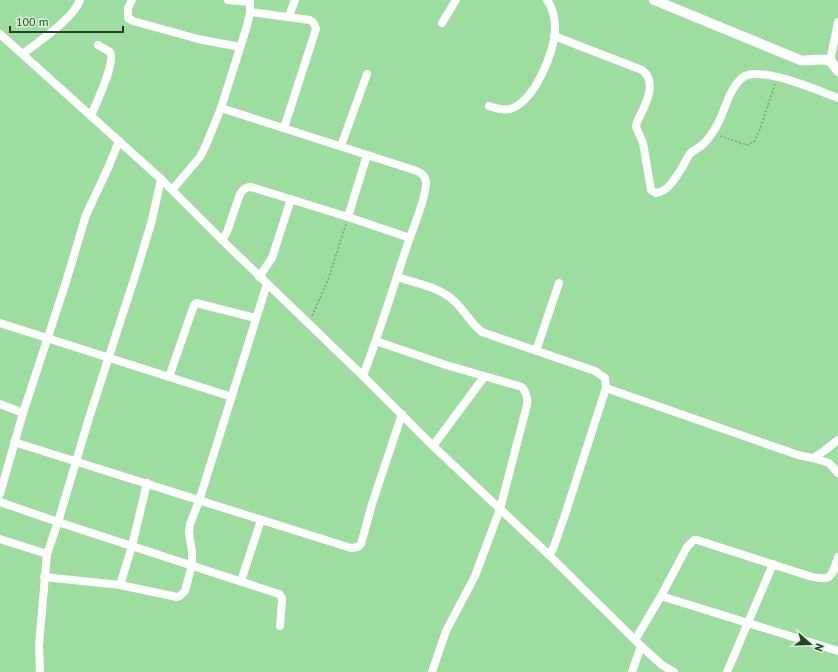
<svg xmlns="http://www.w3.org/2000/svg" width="838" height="672" font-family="'PT Sans',sans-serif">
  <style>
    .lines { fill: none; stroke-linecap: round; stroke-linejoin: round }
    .path { stroke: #73a575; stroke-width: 1.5; stroke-dasharray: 2 2; stroke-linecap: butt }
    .minor { stroke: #fff; stroke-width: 8 }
    .tertiary { stroke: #fff; stroke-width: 10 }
  </style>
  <rect width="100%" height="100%" fill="#9ddd9f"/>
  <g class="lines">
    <!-- path -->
    <g class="path">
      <path d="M720 136 747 145 754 142 759 132 775 84"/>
      <path d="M312 316 328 280 346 224"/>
    </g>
    <!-- minor -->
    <g class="minor">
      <path d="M132 0 128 8V18L133 21 198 39 240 47"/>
      <path d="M228 0 250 2"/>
      <path d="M250 12 310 20C314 22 315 25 316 29L284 128"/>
      <path d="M289 16 295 0"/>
      <path d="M442 23 456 0"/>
      <path d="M0 34 161 179 222 240 363 376 433 446 549 555 641 646 662 665 674 672"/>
      <path d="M554 36 642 70C659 83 644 107 637 122L636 127 643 143 651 190 656 193C669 192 677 175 683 166 685 162 687 158 689 155 692 151 697 149 701 146 707 141 712 134 716 127 725 112 728 90 742 78 758 64 819 91 838 98"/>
      <path d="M23 54C39 41 73 19 80 0"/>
      <path d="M830 61 838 22"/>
      <path d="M489 106C496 108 502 111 510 109 534 102 555 52 555 29 555 19 553 8 547 0"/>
      <path d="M221 108 414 170C420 172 425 174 426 182 427 193 414 227 409 240 394 285 380 331 363 376"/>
      <path d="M91 116C96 103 116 63 110 52L98 45"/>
      <path d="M341 146 367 74"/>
      <path d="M172 190 200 157 206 145 221 108 247 26 250 12V0"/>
      <path d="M348 217 367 155"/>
      <path d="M222 240 227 232 239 197C241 191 244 187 251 187L348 217 410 238"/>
      <path d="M259 277 272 258 291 199"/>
      <path d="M397 277C415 283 438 287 452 299 464 309 470 323 482 332L595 371 605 378 606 388 798 455 813 458 824 451 838 440"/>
      <path d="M0 323 232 397"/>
      <path d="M376 341 446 365 522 387C527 393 528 398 527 405L500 509 475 576 446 631 432 672"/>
      <path d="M536 351 559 283"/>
      <path d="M169 377 194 305 196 303 256 318"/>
      <path d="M0 404 23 413"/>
      <path d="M14 442 351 548 358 547 361 544 372 504 402 414"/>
      <path d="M433 446 484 377"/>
      <path d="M813 458 829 463 838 473"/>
      <path d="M0 494 23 413 66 282 86 215 108 168 119 141"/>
      <path d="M0 502 58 522 279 594 282 598V601L280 626"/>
      <path d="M0 539 47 554"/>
      <path d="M549 555 553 549 564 518 606 388"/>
      <path d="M44 577 120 585 177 597 180 596 185 591 192 565V552L189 533 190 524 199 501 267 284"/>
      <path d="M241 581 261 520"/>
      <path d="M120 585 132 546 147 483"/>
      <path d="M661 596 838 651"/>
      <path d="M635 640 661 596 687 547 694 540H697L809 576C831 582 832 577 838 557"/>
      <path d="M40 672 39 645 47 554 58 522 89 418 137 270 152 220 161 179"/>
      <path d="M632 672 641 646"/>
      <path d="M727 672 773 564"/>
    </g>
    <!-- tertiary -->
    <path class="tertiary" d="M654 0 800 60C808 62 823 57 830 61 833 63 835 68 838 71"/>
  </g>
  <!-- north arrow -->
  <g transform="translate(810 644) rotate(110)" stroke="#d5f5d5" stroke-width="3" paint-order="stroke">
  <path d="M0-3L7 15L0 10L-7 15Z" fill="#274128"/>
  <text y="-6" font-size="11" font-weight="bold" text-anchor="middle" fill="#274128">N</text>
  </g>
  <!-- scale -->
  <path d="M10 26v6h113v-6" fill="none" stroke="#274128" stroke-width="2"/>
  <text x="16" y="26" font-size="12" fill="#274128" stroke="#d5f5d5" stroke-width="3" paint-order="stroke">100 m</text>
</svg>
